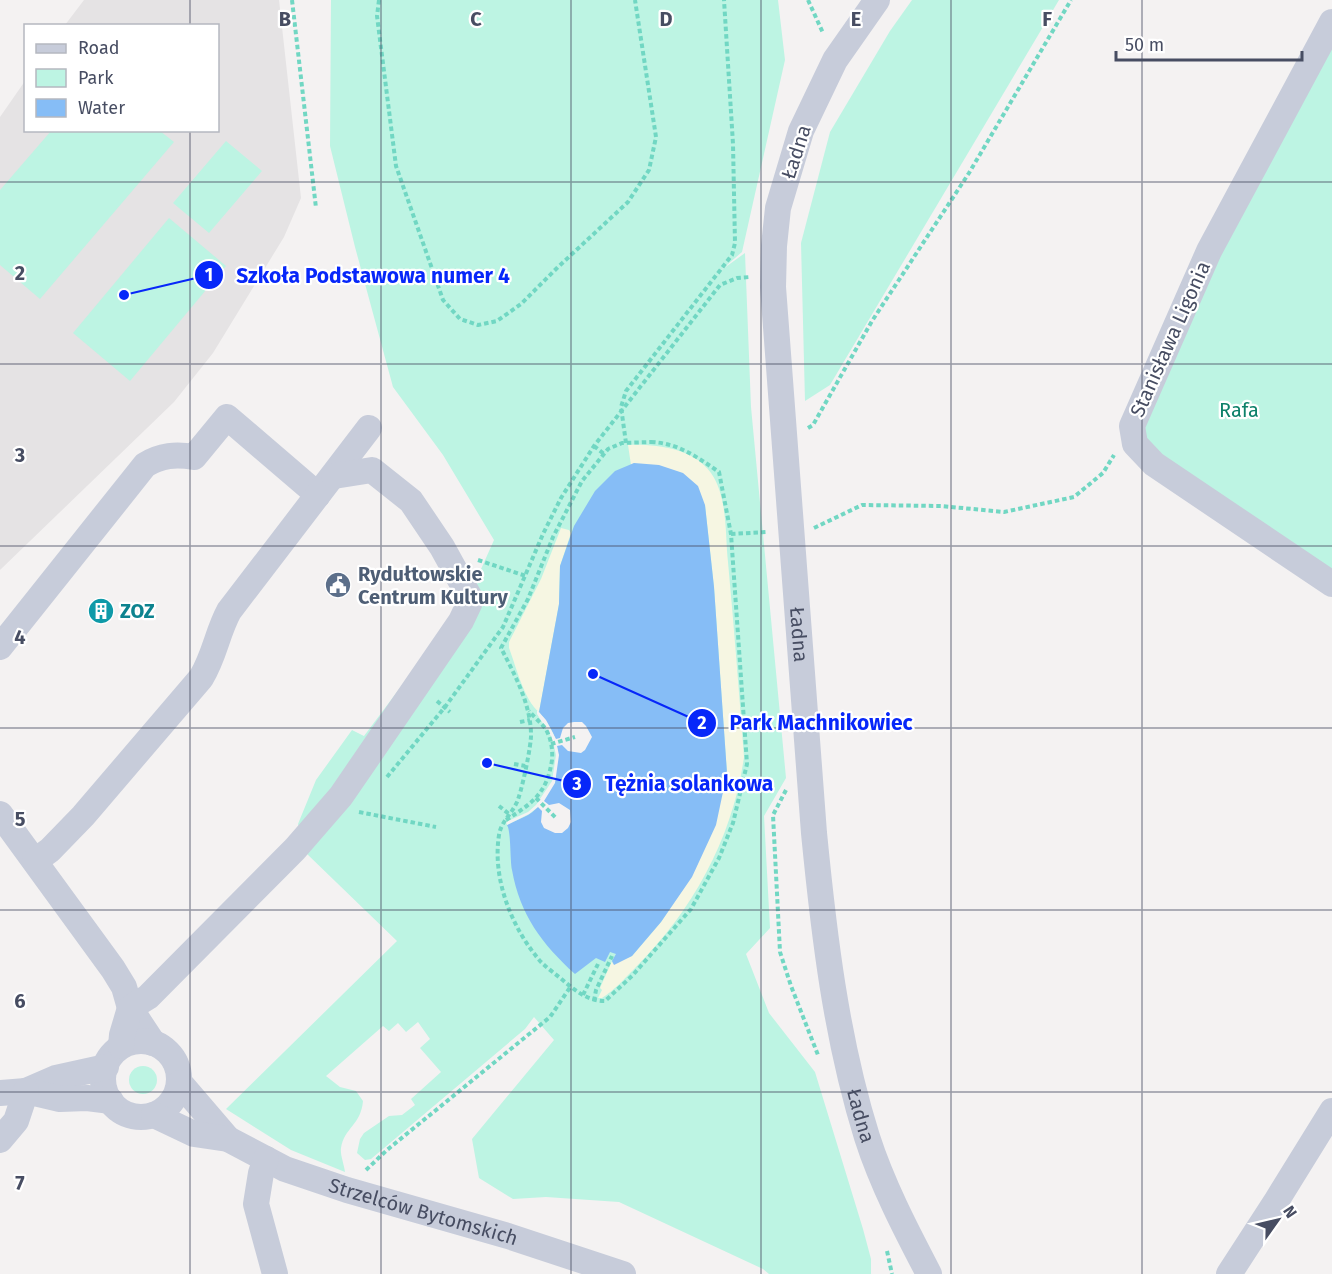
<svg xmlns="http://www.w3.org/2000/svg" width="1332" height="1274" font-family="'Fira Sans',sans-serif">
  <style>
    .education { fill: #e5e3e4 }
    .green { fill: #bdf4e3 }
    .sand { fill: #f6f6e2 }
    .water { fill: #86bdf6 }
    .pier { fill: #f4f2f2 }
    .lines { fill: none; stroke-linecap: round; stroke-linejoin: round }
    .path { stroke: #71d7c3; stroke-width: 4; stroke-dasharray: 4.5 3; stroke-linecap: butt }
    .minor { stroke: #c7ccda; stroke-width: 26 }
    .grid { fill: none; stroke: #474d62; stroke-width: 1.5; stroke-opacity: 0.55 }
    .labels { text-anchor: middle; stroke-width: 4.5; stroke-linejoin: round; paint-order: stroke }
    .street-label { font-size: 20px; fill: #474d62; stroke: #fff }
    .park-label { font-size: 20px; fill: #0e816a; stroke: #fff }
    .service-label { font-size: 20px; font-weight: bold; fill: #4e5e75; stroke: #fff; text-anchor: start }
    .culture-label { font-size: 20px; font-weight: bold; fill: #0d838f; stroke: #fff; text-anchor: start }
    .grid-label { font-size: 20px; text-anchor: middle; font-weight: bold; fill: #474d62; stroke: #fff; stroke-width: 4.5; stroke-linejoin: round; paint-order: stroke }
    .leader { fill: none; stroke: #0727f9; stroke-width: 2 }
    .callout-dot { fill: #0727f9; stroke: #fff; stroke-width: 2 }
    .mark-label { font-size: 18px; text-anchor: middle; font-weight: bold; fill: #fff }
    .callout-label { font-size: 21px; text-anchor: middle; font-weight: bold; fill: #0727f9; stroke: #fff; stroke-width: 4.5; stroke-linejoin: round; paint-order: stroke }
  </style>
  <rect width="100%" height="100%" fill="#f4f2f2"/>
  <!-- education -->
  <path class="education" d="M84 0H279L301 198 284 237 213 353 174 402 0 570V117L25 81 26 130H218V26L65 25Z"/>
  <!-- green -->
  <g class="green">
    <path d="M331 0H778L785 60 742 252 720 271 745 253 751 407 786 778 764 816 770 928 746 954 769 1013 815 1072 863 1229 871 1259V1274H769L763 1269 619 1202 546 1197 513 1199 479 1178 472 1139 554 1040 534 1017 525 1029 371 1159 365 1160 357 1153 360 1139 364 1133 389 1116 402 1115 415 1105 411 1099 441 1072 420 1048 430 1039 418 1022 406 1032 398 1023 389 1031 383 1026 326 1076 340 1087 356 1091 363 1101C361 1125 344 1128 341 1148 340 1155 344 1164 345 1172L291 1150 226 1109 397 941 306 853 298 824 316 780 352 730 364 736 469 596 494 540 443 455 393 387 355 247 330 146Z"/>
    <path d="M912 0H1059L830 385 805 401 801 243 830 132 890 31Z"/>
    <path d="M1332 22V584L1154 464 1138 410Z"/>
    <path d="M51 131H160L174 142 40 299 0 265V190Z"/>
    <path d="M226 141 262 171 209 233 173 203Z"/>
    <path d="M169 218 226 266 130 381 73 333Z"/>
    <circle cx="143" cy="1080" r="14"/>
  </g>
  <!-- sand -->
  <g class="sand">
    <path d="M628 445C656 444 693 448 711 473 728 497 725 535 728 562 734 627 739 692 744 757 733 837 693 910 636 967 625 978 615 990 602 998H598L602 990 600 988 612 961 613 964 632 956 661 922 691 877 727 773 714 587 705 505 634 463 631 465Z"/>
    <path d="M561 528 569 530 571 533 560 566 559 604 539 712C524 700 516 666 509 648V642L541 579Z"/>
  </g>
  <!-- water -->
  <path class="water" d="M634 463 659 465 683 473 698 486 705 505 714 587 727 773 716 825 692 877 661 922 632 956 614 965 612 961 616 954 610 952 605 962 596 958 575 974C542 944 520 915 512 870 510 859 511 831 507 825 514 821 521 819 528 815 540 808 545 797 550 786 563 757 560 736 539 712L559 604 560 566 574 526 595 491 615 471Z"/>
  <!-- pier -->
  <path class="pier" d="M537 710 546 720 556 739 560 738 563 728 568 723 574 722H582L586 726 592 737 585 750 581 753 568 751 562 745 557 746 559 755 555 783 544 801 549 805 559 803 570 810 571 822 568 828 562 833H555L544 828 541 822 542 811 538 807 529 814 507 825 506 822 528 812 536 805 552 781 556 755 554 746 551 736 537 714Z"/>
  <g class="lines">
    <!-- path -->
    <g class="path">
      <path d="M292 0 316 208"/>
      <path d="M379 0 377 16 396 166 443 300 460 319 478 325 497 321 521 304 557 268 628 202 649 170 656 137 635 0"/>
      <path d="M808 0 823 33"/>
      <path d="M808 428 813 425 872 321 969 173 1071 0"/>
      <path d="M651 442C678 443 697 457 719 472L731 534 747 764 733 823 719 858 691 909 632 976 605 1001C589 1001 577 992 565 982 557 975 548 969 541 962 512 929 492 879 499 835 501 822 510 816 516 804 521 796 532 743 531 733 530 703 515 675 501 648L528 599 553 537 582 481 608 449 622 443Z"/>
      <path d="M626 443 621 407 626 391 732 255 735 243 733 144 724 0"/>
      <path d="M594 446 604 454"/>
      <path d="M814 528 862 505 941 506 1004 512 1074 497 1103 473 1114 455"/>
      <path d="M731 534 767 532"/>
      <path d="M478 560 526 576"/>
      <path d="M437 701 450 712"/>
      <path d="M520 722 530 720"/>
      <path d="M551 744 575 737"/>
      <path d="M514 764 525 766"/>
      <path d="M387 777 445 707 503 627 543 534 561 498 594 446 720 285 737 278 750 277"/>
      <path d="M786 790 773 815 780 952 791 986 818 1055"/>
      <path d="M536 798 557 819"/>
      <path d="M499 806 509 814"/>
      <path d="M359 812 436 827"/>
      <path d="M506 820C533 803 547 793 552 760 553 750 551 737 545 728 540 722 534 717 529 711"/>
      <path d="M583 995 598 964"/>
      <path d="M594 1001 596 990 612 956"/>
      <path d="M366 1170 387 1150 550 1017 571 986"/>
      <path d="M887 1251 892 1274"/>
    </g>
    <!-- minor -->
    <g class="minor">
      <path id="s1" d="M877 0 835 60 801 131 778 208 774 246 773 287 814 833C824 935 836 1038 867 1137 882 1184 906 1230 929 1274"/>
      <path d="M1332 22 1209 251 1132 426 1135 444 1154 464 1332 584"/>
      <path d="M0 647 145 465C161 455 176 454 194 457L227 417 318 495"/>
      <path d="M0 814 113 969 124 987 130 1008 153 1043"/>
      <path d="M35 861 50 850 83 816 201 678C215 655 217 633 229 611L369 428"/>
      <circle cx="141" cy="1079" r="38"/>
      <path d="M121 1046 122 1035 130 1008 148 997 295 849 341 796 461 621 470 602 469 596 442 547 411 501 372 470 334 476"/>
      <path d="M180 1083 228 1139"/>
      <path d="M26 1091 56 1078 106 1067"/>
      <path d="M0 1093 26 1091 60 1099 87 1098 111 1101"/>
      <path id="s2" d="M154 1115 194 1134 228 1139 285 1169 347 1190 508 1236 623 1274"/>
      <path d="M0 1140 16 1121 26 1091"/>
      <path d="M266 1159 261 1173 256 1204 275 1274"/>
      <path d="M1229 1274 1277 1200 1332 1111"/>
    </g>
  </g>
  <!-- grid -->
  <path class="grid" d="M190 0V26M381 0V1274M571 0V1274M761 0V1274M951 0V1274M1142 0V1274M190 130V1274M0 182H1332M0 364H1332M0 546H1332M0 728H1332M0 910H1332M0 1092H1332"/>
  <!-- icons -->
  <defs>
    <g id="civic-disc" transform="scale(1.35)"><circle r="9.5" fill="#5c6f8a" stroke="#fff"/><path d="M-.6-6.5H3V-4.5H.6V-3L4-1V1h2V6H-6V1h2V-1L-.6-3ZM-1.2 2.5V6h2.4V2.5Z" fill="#fff"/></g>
    <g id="building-disc" transform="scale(1.35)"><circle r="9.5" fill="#0f9aa8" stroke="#fff"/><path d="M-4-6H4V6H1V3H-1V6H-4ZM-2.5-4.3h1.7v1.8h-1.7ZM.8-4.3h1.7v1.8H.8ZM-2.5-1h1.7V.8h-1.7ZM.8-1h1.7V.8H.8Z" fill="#fff"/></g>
  </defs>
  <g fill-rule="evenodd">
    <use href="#civic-disc" x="338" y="585"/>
    <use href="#building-disc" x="101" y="611"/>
  </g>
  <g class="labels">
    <!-- street labels -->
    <g class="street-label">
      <text transform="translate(796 152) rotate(-72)" y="7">Ładna</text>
      <text transform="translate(1170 339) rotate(-66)" y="7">Stanisława Ligonia</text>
      <text dy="7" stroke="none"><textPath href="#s1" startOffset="660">Ładna</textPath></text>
      <text dy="7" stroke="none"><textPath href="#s1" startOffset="1146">Ładna</textPath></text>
      <text dy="7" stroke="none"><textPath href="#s2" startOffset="288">Strzelców Bytomskich</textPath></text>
    </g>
    <!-- park labels -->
    <g class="park-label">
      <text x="1239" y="417">Rafa</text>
    </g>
    <!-- service labels -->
    <g class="service-label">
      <text x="358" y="581">Rydułtowskie<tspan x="358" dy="23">Centrum Kultury</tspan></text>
    </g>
    <!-- culture labels -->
    <g class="culture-label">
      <text x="120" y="618">ZOZ</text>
    </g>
  </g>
  <g class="grid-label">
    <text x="285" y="26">B</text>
    <text x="476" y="26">C</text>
    <text x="666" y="26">D</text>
    <text x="856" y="26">E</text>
    <text x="1047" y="26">F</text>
    <text x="20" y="280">2</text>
    <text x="20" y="462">3</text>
    <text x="20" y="644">4</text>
    <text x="20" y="826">5</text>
    <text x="20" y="1008">6</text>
    <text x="20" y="1190">7</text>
  </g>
  <!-- callouts -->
  <path class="leader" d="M124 295L209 275M593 674L702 723M487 763L577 784"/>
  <g class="callout-dot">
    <circle cx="124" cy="295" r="6"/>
    <circle cx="593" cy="674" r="6"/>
    <circle cx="487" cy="763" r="6"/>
    <circle cx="209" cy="275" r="15"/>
    <circle cx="702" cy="723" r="15"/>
    <circle cx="577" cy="784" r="15"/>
  </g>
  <g class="mark-label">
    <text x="209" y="281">1</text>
    <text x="702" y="729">2</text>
    <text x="577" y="790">3</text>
  </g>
  <g class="callout-label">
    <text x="373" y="283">Szkoła Podstawowa numer 4</text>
    <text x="821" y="730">Park Machnikowiec</text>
    <text x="689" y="791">Tężnia solankowa</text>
  </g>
  <!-- legend -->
  <rect x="24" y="24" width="195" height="108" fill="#ffffff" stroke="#b5b8c0" stroke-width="1.5"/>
  <rect x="36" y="44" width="30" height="9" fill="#c7ccda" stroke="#b5b8c0" stroke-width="1.5"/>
  <text x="78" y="54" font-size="18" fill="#474d62">Road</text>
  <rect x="36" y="69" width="30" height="18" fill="#bdf4e3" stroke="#b5b8c0" stroke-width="1.5"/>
  <text x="78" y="84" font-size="18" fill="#474d62">Park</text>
  <rect x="36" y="99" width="30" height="18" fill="#86bdf6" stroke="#b5b8c0" stroke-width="1.5"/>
  <text x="78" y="114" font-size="18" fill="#474d62">Water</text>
  <!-- north arrow -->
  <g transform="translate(1278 1220) rotate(56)" stroke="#ffffff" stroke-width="4.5" paint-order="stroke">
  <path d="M0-4.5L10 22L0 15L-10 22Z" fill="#474d62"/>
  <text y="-9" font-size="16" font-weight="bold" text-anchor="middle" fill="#474d62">N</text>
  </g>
  <!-- scale -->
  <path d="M1116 51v9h186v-9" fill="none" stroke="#474d62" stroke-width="3"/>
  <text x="1125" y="51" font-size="18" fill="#474d62" stroke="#ffffff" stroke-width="4.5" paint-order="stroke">50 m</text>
</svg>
